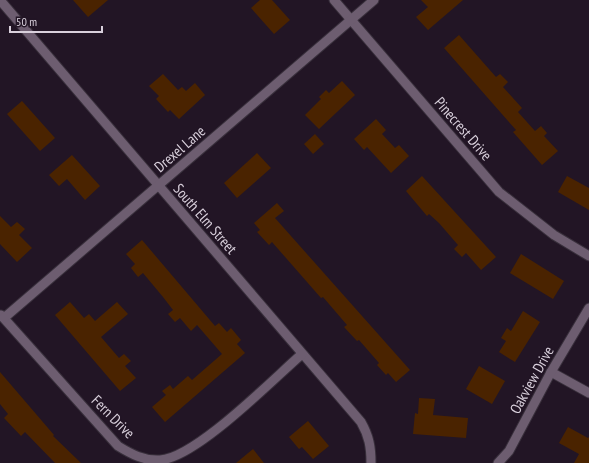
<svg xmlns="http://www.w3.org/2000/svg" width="589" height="463" font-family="'PT Sans Narrow',sans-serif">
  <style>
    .building { fill: #4a2300 }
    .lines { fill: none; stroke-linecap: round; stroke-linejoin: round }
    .minor-casing { stroke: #382f3b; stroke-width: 11 }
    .minor { stroke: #6d5d70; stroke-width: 9 }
    .labels { text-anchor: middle; stroke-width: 3; stroke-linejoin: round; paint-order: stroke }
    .street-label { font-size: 15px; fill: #d9d0dc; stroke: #221525 }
  </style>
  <rect width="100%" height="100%" fill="#221525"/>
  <!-- building -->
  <g class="building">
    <path d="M73 0H108L88 17Z"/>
    <path d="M260 0H272L290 20 274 34 251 8Z"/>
    <path d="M421 0H463L428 30 416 17 428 7Z"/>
    <path d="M459 35 496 77 500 74 508 82 503 87 522 108 518 112 535 131 541 126 547 133 544 136 558 151 542 165 513 132 516 130 444 48Z"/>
    <path d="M163 74 178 90 182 87 186 91 195 83 205 95 179 119 170 110 168 112 156 99 159 96 149 86Z"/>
    <path d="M342 81 355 95 319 129 305 115 321 99 319 97 326 90 329 93Z"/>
    <path d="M22 101 55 138 40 151 7 114Z"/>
    <path d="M376 119 386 130 382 134 395 148 399 145 409 156 391 173 367 147 364 150 354 139Z"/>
    <path d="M315 134 324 144 313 154 304 144Z"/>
    <path d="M257 153 271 168 237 198 224 183Z"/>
    <path d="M72 155 100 186 85 200 67 179 59 186 49 175Z"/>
    <path d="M422 176 496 257 481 270 466 253 462 257 454 249 458 245 439 223 429 214 427 216 406 191Z"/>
    <path d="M567 176 589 188V210L558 192Z"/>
    <path d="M277 203 284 211 275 218 410 370 396 382 388 373 386 375 377 365 379 363 359 340 357 341 344 327 347 325 323 297 321 298 272 242 269 245 257 232 260 230 254 223Z"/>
    <path d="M0 216 11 227 17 222 25 229 19 235 32 248 17 262 0 244Z"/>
    <path d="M142 240 215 326 219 323 227 332 231 328 241 340 237 344 245 353 165 422 152 407 166 395 162 391 170 385 173 389 188 376 192 380 222 354 197 325 191 331 180 318 175 322 168 314 173 310 163 297 143 273 138 277 131 268 135 264 126 254Z"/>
    <path d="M521 254 564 281 553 299 510 273Z"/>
    <path d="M70 302 84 318 89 314 95 321 117 302 128 314 101 337 119 358 124 354 131 361 125 366 136 378 120 391 55 315Z"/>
    <path d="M523 311 540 322 515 362 499 352 506 341 501 338 507 328 511 331Z"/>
    <path d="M479 366 505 381 492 404 466 389Z"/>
    <path d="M0 372 54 435 53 436 81 463H55L25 432 21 436 4 418 8 414 0 404Z"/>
    <path d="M419 398 435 399 433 415 468 418 466 438 413 434 415 413 418 414Z"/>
    <path d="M308 421 329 446 313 459 302 447 299 449 289 437Z"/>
    <path d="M568 427 588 438 589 437V463H574L579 454 559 443Z"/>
    <path d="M253 449 264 463H236Z"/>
  </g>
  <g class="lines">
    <!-- minor casing -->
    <g class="minor-casing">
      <g id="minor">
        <path d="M0 0 361 422C369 436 371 447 371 463"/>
        <path d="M334 0 499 192 554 235 589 256"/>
        <path d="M1 315 118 446C131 454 144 461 160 460 196 458 273 379 302 354"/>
        <path d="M4 318 374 0"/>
        <path d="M551 372 589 393"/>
        <path d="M498 463 509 451 551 372 589 308"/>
      </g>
    </g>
    <!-- minor -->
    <use href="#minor" class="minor"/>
  </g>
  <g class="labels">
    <!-- street labels -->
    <g class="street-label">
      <text transform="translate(463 129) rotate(49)" y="5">Pinecrest Drive</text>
      <text transform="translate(180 149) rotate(-41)" y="5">Drexel Lane</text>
      <text transform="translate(205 219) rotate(49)" y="5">South Elm Street</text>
      <text transform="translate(532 380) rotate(-61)" y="5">Oakview Drive</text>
      <text transform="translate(113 417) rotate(45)" y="5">Fern Drive</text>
    </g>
  </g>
  <!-- scale -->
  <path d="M10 26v6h92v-6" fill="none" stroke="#d9d0dc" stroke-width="2"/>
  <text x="16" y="26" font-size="12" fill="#d9d0dc" stroke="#221525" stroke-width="3" paint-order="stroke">50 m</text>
</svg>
